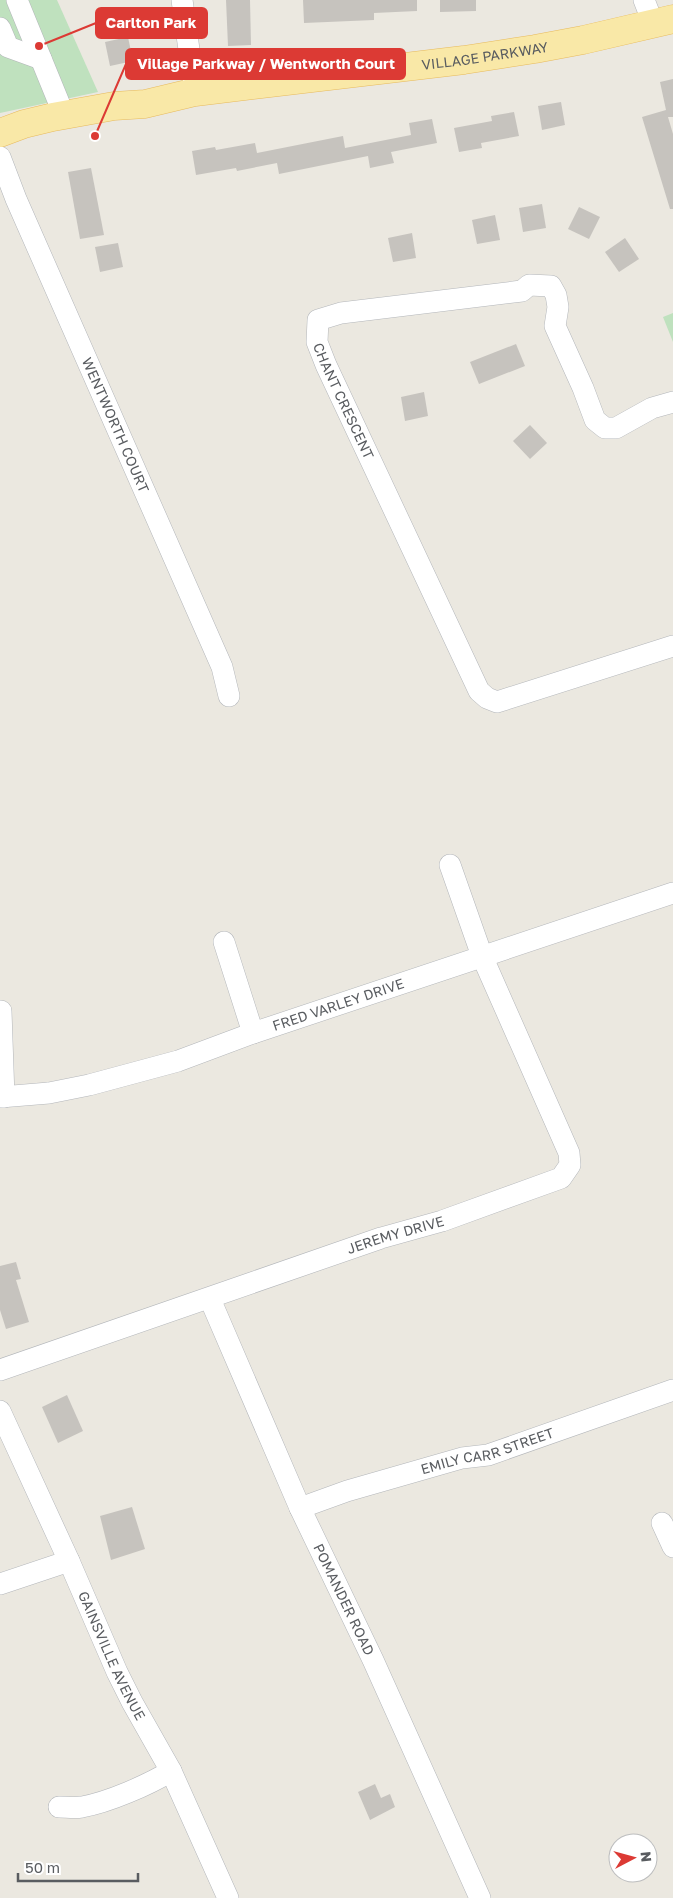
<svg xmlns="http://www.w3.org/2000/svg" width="673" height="1898" font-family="'Golos Text',sans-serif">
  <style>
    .green { fill: #bfe1be }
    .building { fill: #c6c3be }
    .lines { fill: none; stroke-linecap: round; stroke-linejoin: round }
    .minor-casing { stroke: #b3b6ba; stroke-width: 22 }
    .major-casing { stroke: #e7ba5d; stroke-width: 29 }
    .minor { stroke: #fff; stroke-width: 21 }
    .major { stroke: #f9e8a7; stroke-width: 28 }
    .labels { text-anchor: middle; stroke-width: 4; stroke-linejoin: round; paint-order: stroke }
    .street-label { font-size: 14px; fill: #595c60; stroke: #fff }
    .leader { fill: none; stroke: #dc3a34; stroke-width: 2 }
    .callout-dot { fill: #dc3a34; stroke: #fff; stroke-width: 2 }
    .callout { fill: #dc3a34; stroke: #dc3a34; stroke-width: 2 }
    .callout-label { font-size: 15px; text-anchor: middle; font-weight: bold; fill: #fff }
  </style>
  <rect width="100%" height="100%" fill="#ebe8e0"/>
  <!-- green -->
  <g class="green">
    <path d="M0 0H57L98 92 0 113Z"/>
    <path d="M673 313V342L663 317Z"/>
  </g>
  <!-- building -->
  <g class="building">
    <path d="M226 0H250L251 45 228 46Z"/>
    <path d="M303 0H417V11L374 13V20L304 23Z"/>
    <path d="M440 0H476V11L440 12Z"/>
    <path d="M128 37 133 61 110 66 105 42Z"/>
    <path d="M673 79V117H668L673 134V209H670L642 117 666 110 660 82Z"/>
    <path d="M561 102 565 125 542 130 538 106Z"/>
    <path d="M514 112 519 136 481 143 482 148 459 152 454 128 492 121 491 116Z"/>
    <path d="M432 119 437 143 391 152 394 163 370 168 368 156 279 174 277 163 237 171 236 168 196 175 192 151 215 147 216 150 255 143 257 153 343 136 345 148 411 135 409 123Z"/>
    <path d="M91 168 104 235 80 239 68 172Z"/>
    <path d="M542 204 546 228 523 232 519 208Z"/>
    <path d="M579 207 600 217 589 239 568 229Z"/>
    <path d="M495 215 500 240 477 244 472 220Z"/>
    <path d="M412 233 416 258 393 262 388 238Z"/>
    <path d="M625 238 639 259 619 272 605 252Z"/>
    <path d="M118 243 123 267 100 272 95 247Z"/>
    <path d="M516 344 525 366 479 384 470 362Z"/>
    <path d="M424 392 428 416 405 421 401 397Z"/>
    <path d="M530 425 547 443 530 459 513 441Z"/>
    <path d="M16 1262 21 1279 16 1280 29 1322 6 1329 0 1310V1266Z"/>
    <path d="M67 1395 83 1431 58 1443 42 1407Z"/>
    <path d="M132 1507 145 1549 111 1560 100 1516Z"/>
    <path d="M375 1784 381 1798 390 1794 395 1807 370 1820 358 1792Z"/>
  </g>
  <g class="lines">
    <!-- minor casing -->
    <g class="minor-casing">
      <g id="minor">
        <path d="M17 0 64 115"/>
        <path d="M182 0 195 92"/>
        <path d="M644 0 653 23"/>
        <path d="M0 28 8 47 41 59"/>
        <path id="s1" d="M0 157 16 199 222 667 229 696"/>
        <path id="s2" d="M673 402 652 408 616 428H605L595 420 583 388 555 326 558 307 556 295 551 286 529 285 522 291 341 313 318 320 317 342 326 365 479 691 487 698 497 702 673 646"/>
        <path d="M224 942 253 1033"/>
        <path d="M1 1011 4 1097"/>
        <path id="s3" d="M0 1097 49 1093 89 1085 178 1061 253 1033 673 893"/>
        <path id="s4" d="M210 1299 300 1508 373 1660 480 1898"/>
        <path id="s5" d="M0 1370 381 1238 442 1221 561 1178 570 1165 569 1153 482 956 450 865"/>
        <path id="s6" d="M0 1411 69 1561 117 1672 132 1702 171 1771 228 1898"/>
        <path id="s7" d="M300 1508 347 1491 462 1458 488 1455 673 1390"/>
        <path d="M662 1523 673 1547"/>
        <path d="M0 1584 69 1561"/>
        <path d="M59 1807C66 1807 75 1808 82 1807 109 1802 148 1785 171 1771"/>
      </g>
    </g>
    <!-- major casing -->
    <g class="major-casing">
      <g id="major">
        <path id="s8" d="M0 133 24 124 53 117 114 106 145 104 195 92 464 60 535 49 583 40 673 19"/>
      </g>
    </g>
    <!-- minor -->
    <use href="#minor" class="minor"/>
    <!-- major -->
    <use href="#major" class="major"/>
  </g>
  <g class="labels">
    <!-- street labels -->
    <g class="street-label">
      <text dy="5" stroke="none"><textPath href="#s8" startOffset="492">VILLAGE PARKWAY</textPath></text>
      <text dy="5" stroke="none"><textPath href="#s2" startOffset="555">CHANT CRESCENT</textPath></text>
      <text dy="5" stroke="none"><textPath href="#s1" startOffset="292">WENTWORTH COURT</textPath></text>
      <text dy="5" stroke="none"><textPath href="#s3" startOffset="352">FRED VARLEY DRIVE</textPath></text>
      <text dy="5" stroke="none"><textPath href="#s5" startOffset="418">JEREMY DRIVE</textPath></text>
      <text dy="5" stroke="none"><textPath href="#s7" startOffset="196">EMILY CARR STREET</textPath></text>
      <text dy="5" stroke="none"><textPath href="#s4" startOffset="329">POMANDER ROAD</textPath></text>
      <text dy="5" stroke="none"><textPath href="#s6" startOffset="269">GAINSVILLE AVENUE</textPath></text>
    </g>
  </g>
  <!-- callouts -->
  <path class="leader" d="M39 46L96 23M95 136L126 64"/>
  <g class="callout-dot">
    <circle cx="39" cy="46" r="5"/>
    <circle cx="95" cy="136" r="5"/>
  </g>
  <g class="callout">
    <rect x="96" y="8" width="111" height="30" rx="5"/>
    <rect x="126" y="49" width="279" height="30" rx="5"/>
  </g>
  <g class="callout-label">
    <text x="151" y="28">Carlton Park</text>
    <text x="266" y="69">Village Parkway / Wentworth Court</text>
  </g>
  <!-- north arrow -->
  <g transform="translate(633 1858) rotate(84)"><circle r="24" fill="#ffffff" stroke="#bdbebf"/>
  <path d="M0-4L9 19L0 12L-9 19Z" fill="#dc3a34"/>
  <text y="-8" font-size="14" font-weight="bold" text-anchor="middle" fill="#595c60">N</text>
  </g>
  <!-- scale -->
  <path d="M18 1873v8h120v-8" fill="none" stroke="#595c60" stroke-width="2.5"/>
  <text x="25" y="1873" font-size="15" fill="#595c60" stroke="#ffffff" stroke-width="4" paint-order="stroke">50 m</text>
</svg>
